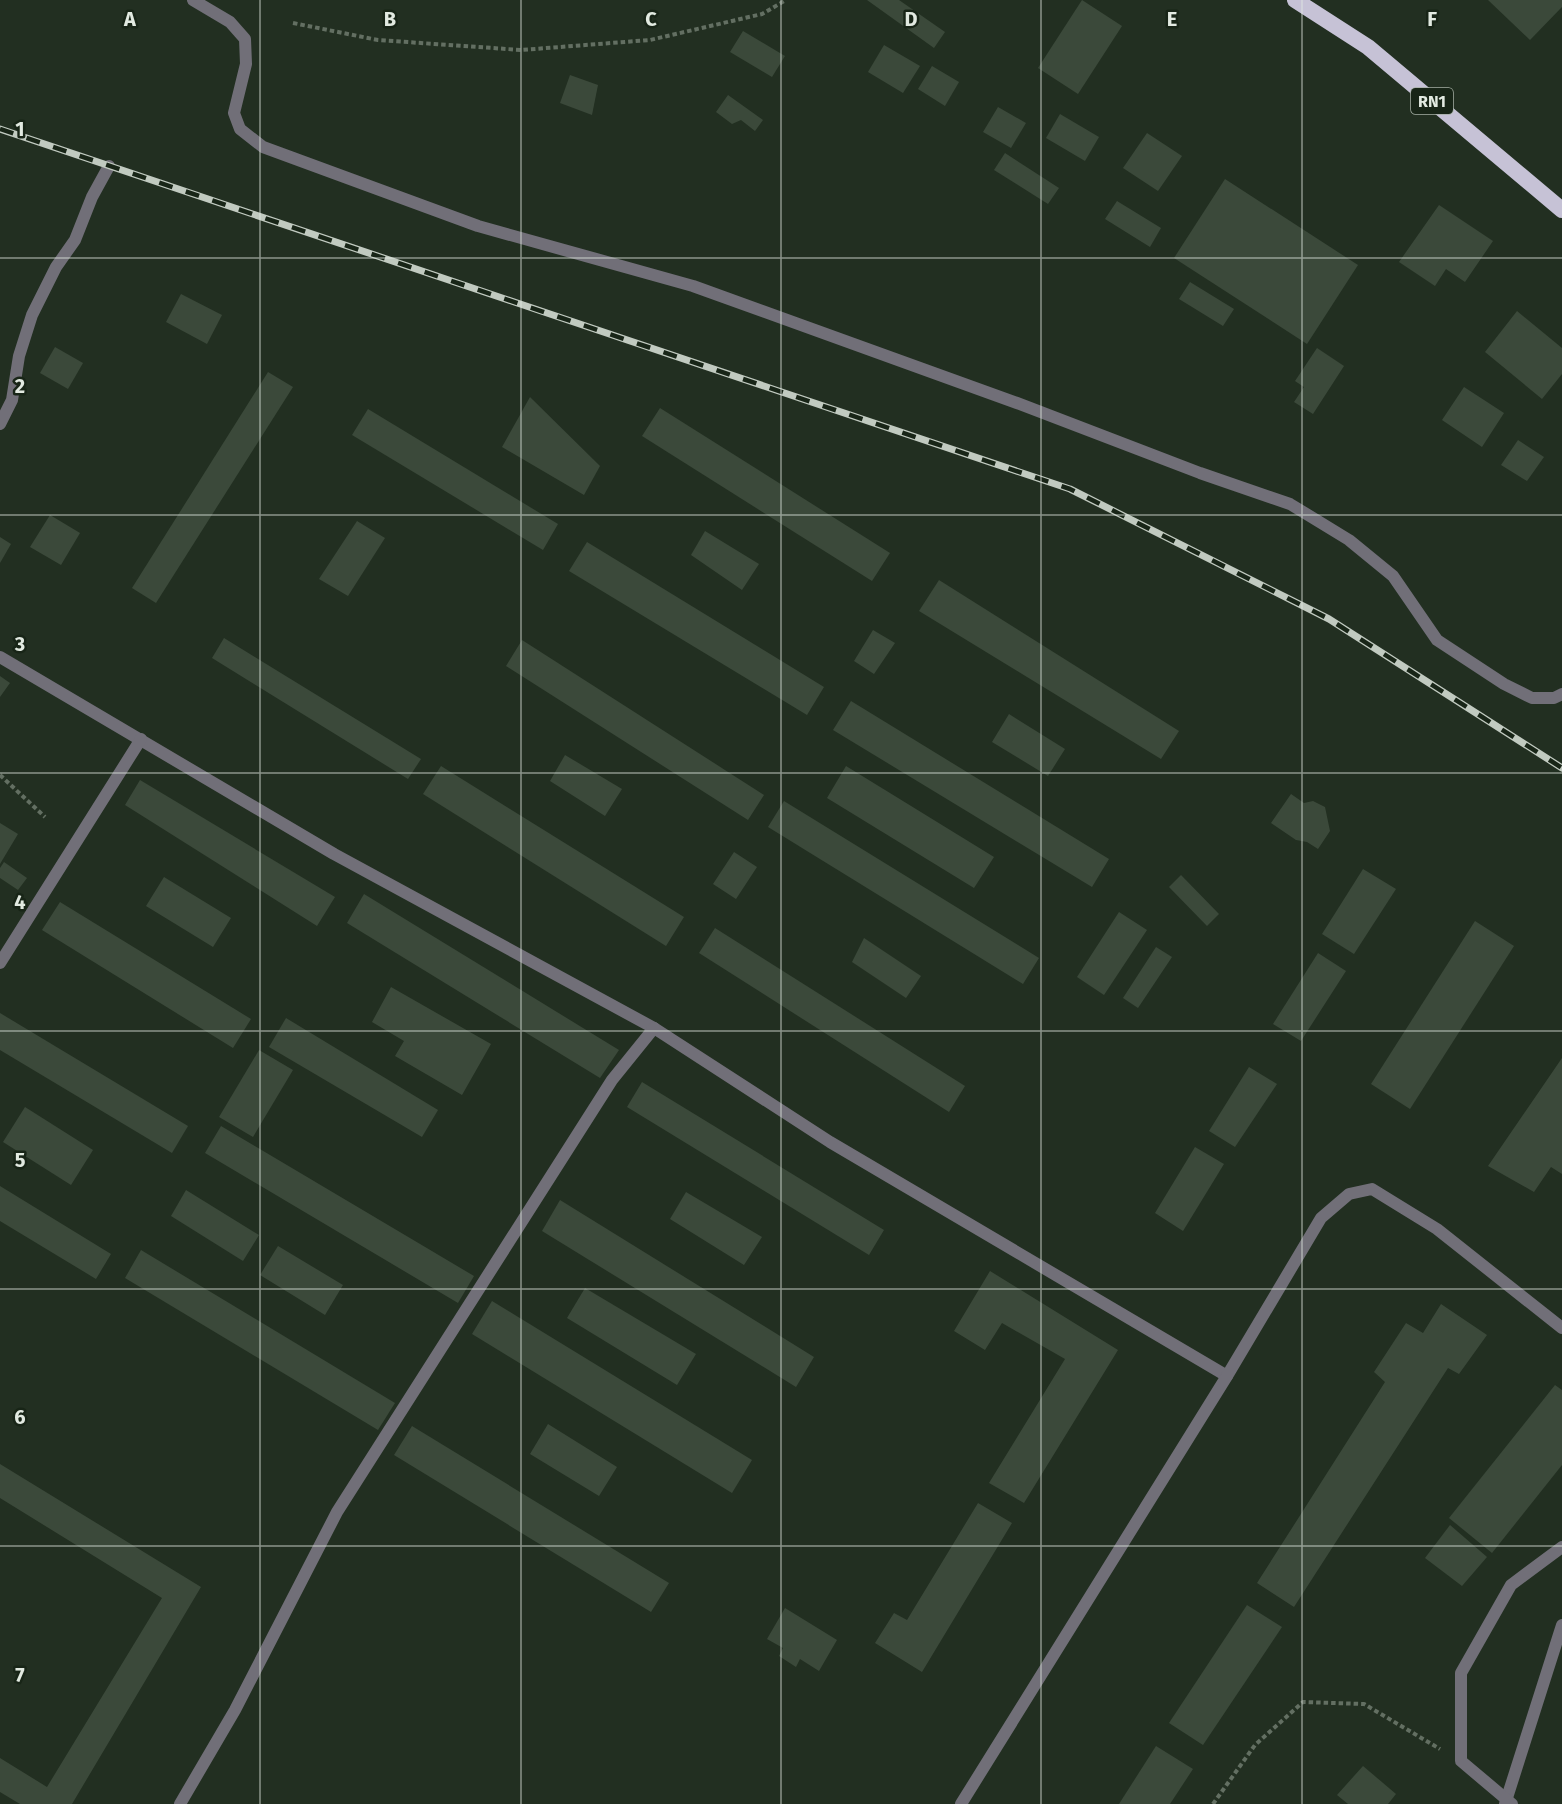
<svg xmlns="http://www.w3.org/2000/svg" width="1562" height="1804" font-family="'Fira Sans',sans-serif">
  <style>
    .building { fill: #3b493a }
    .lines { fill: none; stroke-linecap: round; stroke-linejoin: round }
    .path { stroke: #636f62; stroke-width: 4; stroke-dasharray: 4.5 3; stroke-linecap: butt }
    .minor { stroke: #716f78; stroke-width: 12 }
    .trunk { stroke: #c6c2d6; stroke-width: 16 }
    .rail-casing { stroke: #c1cac0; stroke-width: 7 }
    .rail { stroke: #182517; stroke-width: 4.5; stroke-dasharray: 14; stroke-linecap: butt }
    .grid { fill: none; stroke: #e2eae1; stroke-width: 1.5; stroke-opacity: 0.55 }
    .labels { text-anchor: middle; stroke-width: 5; stroke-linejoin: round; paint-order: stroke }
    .shield { fill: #182517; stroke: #a5afa4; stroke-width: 1.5 }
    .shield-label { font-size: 16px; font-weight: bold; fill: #e2eae1 }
    .grid-label { font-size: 20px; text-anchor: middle; font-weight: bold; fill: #e2eae1; stroke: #182517; stroke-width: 5; stroke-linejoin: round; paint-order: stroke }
  </style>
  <rect width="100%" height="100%" fill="#222f21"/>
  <!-- building -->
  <g class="building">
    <path d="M867 0H899L945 32 934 48Z"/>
    <path d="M1082 0 1122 26 1078 94 1038 68Z"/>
    <path d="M1488 0H1562V7L1530 40Z"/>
    <path d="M743 31 785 56 772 77 730 52Z"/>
    <path d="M884 45 920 66 903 93 868 72Z"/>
    <path d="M932 66 959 82 945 106 918 89Z"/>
    <path d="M570 75 598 85 592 115 560 103Z"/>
    <path d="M728 95 763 120 755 131 741 120 732 124 716 112Z"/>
    <path d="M998 107 1026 123 1011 148 983 132Z"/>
    <path d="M1060 114 1099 137 1085 161 1046 138Z"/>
    <path d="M1147 133 1182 156 1158 191 1123 168Z"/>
    <path d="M1005 153 1059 188 1048 204 994 170Z"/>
    <path d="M1225 179 1358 265 1307 344 1174 258Z"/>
    <path d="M1117 201 1161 228 1150 247 1105 219Z"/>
    <path d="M1439 205 1493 241 1465 282 1446 269 1435 286 1399 262Z"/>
    <path d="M1190 282 1234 309 1223 326 1179 299Z"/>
    <path d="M181 294 222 315 207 344 166 322Z"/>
    <path d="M1517 311 1562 348V374L1542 399 1485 352Z"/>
    <path d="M55 347 83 363 68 389 40 373Z"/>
    <path d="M1317 348 1344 366 1313 414 1294 402 1304 387 1295 381Z"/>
    <path d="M268 372 293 387 156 603 132 588Z"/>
    <path d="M1464 387 1504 413 1482 447 1442 420Z"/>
    <path d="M530 397 600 466 584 495 502 447Z"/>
    <path d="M660 408 890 553 872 581 642 436Z"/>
    <path d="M368 409 558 524 543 550 352 435Z"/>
    <path d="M1518 440 1544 457 1527 481 1501 465Z"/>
    <path d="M50 515 80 533 61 565 30 547Z"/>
    <path d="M357 521 385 538 348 596 319 579Z"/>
    <path d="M705 531 759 564 742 590 691 555Z"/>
    <path d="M0 537 11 544 0 563Z"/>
    <path d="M587 542 824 687 807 715 569 571Z"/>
    <path d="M939 580 1179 731 1161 759 919 611Z"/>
    <path d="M873 630 895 643 874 674 854 661Z"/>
    <path d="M224 638 421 759 408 779 212 658Z"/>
    <path d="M522 640 764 795 748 820 506 666Z"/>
    <path d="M0 676 10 683 0 697Z"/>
    <path d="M851 701 1109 859 1092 887 833 730Z"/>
    <path d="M1009 714 1065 749 1048 776 992 742Z"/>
    <path d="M565 755 622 789 605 816 550 781Z"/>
    <path d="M441 766 684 917 666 946 423 794Z"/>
    <path d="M846 766 994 857 974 888 827 798Z"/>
    <path d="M140 780 335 897 317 926 125 805Z"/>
    <path d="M1291 794 1304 803 1313 801 1325 807 1330 831 1318 849 1307 842 1296 840 1271 823Z"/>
    <path d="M784 801 1039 958 1023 984 768 827Z"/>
    <path d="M0 823 18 834 0 864Z"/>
    <path d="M734 852 757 867 736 899 713 884Z"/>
    <path d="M4 862 27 878 18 890 0 878V868Z"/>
    <path d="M1363 869 1396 889 1354 954 1322 934Z"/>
    <path d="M1181 875 1219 914 1207 926 1169 887Z"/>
    <path d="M164 877 231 918 213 947 146 906Z"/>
    <path d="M364 894 619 1050 600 1078 347 923Z"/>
    <path d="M60 902 251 1019 233 1048 42 930Z"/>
    <path d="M1119 912 1147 930 1104 995 1077 977Z"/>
    <path d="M1475 921 1514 946 1410 1109 1371 1084Z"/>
    <path d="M715 928 965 1086 949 1112 699 953Z"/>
    <path d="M864 938 921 976 906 998 852 962Z"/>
    <path d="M1156 947 1172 957 1138 1008 1123 998Z"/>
    <path d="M1318 953 1346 971 1301 1041 1273 1024Z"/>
    <path d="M391 987 491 1044 462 1095 395 1056 404 1041 372 1022Z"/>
    <path d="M0 1013 188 1126 172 1153 0 1050Z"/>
    <path d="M286 1018 438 1110 422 1137 269 1047Z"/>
    <path d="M259 1050 293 1070 253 1137 219 1117Z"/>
    <path d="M1562 1058V1174L1551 1167 1534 1192 1488 1166Z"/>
    <path d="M1249 1067 1277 1084 1235 1147 1209 1131Z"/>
    <path d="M642 1082 884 1230 869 1255 627 1107Z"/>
    <path d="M25 1107 93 1150 71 1185 3 1142Z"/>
    <path d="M221 1126 474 1276 458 1303 205 1153Z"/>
    <path d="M1195 1147 1224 1164 1183 1231 1155 1213Z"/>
    <path d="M0 1186 111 1254 96 1279 0 1221Z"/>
    <path d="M186 1190 259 1235 243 1261 171 1216Z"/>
    <path d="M686 1192 762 1237 744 1265 670 1219Z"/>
    <path d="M560 1200 814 1357 796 1387 542 1231Z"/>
    <path d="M278 1246 343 1285 325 1315 260 1275Z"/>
    <path d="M141 1250 395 1403 378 1430 125 1278Z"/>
    <path d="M990 1271 1118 1350 1024 1503 989 1483 1065 1359 1002 1323 985 1350 954 1331Z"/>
    <path d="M585 1288 696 1354 677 1385 567 1318Z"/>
    <path d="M492 1301 752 1460 732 1493 472 1334Z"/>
    <path d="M1441 1304 1487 1335 1459 1374 1448 1368 1294 1607 1257 1583 1385 1382 1374 1372 1406 1323 1423 1333Z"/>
    <path d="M1555 1385 1562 1390V1465L1492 1553 1449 1518Z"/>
    <path d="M548 1424 617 1467 599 1496 530 1454Z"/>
    <path d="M412 1426 669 1583 651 1612 394 1455Z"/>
    <path d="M0 1464 201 1587 72 1804H20L0 1792V1758L47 1787 162 1598 0 1498Z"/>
    <path d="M978 1503 1012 1523 922 1672 875 1643 894 1613 907 1620Z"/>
    <path d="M1450 1525 1487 1557 1462 1586 1425 1558Z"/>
    <path d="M1247 1605 1282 1627 1203 1745 1169 1723Z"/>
    <path d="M785 1608 837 1640 819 1671 800 1659 796 1667 779 1656 783 1648 767 1639Z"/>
    <path d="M1156 1746 1193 1769 1170 1804H1119Z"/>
    <path d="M1363 1766 1396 1794 1388 1804H1348L1337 1795Z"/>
  </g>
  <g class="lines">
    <!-- path -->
    <g class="path">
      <path d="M293 23 378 40 521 50 650 40 762 14 786 0"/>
      <path d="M0 775 45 817"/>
      <path d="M1213 1804 1255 1745 1303 1702 1364 1704 1440 1749"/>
    </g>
    <!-- minor -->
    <g class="minor">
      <path d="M193 0 230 22 245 39 246 64 234 113 240 129 263 147 478 226 693 286 1017 403 1200 473 1290 504 1349 540 1393 576 1437 640 1504 684 1532 698H1554L1562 694"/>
      <path d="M0 424 12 400 19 356 32 315 56 267 75 240 92 197 109 166"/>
      <path d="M0 657 334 854 654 1028 830 1142 1227 1376"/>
      <path d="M0 963 141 739"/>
      <path d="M180 1804 235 1710 337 1512 612 1080 654 1028"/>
      <path d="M961 1804 1227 1376 1321 1218 1349 1194 1372 1189 1437 1229 1562 1328"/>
      <path d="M1505 1804 1562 1625"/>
      <path d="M1512 1804 1461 1761V1673L1511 1585 1562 1547"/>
    </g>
    <!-- trunk -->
    <path class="trunk" d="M1295 0 1368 47 1562 210"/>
    <!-- rail casing -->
    <g class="rail-casing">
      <path id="rail" d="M0 129 1070 489 1329 619 1562 768"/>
    </g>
    <!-- rail -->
    <use href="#rail" class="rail"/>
  </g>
  <!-- grid -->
  <path class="grid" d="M260 0V1804M521 0V1804M781 0V1804M1041 0V1804M1302 0V1804M0 258H1562M0 515H1562M0 773H1562M0 1031H1562M0 1289H1562M0 1546H1562"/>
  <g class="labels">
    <!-- shield labels -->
    <rect class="shield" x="1411" y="88" width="42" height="26" rx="4.5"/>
    <g class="shield-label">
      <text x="1432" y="107">RN1</text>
    </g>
  </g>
  <g class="grid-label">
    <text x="130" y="26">A</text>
    <text x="390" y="26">B</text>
    <text x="651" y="26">C</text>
    <text x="911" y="26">D</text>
    <text x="1172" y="26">E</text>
    <text x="1432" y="26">F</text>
    <text x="20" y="136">1</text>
    <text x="20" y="393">2</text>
    <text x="20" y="651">3</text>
    <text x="20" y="909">4</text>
    <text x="20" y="1167">5</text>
    <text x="20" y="1424">6</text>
    <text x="20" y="1682">7</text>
  </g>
</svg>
